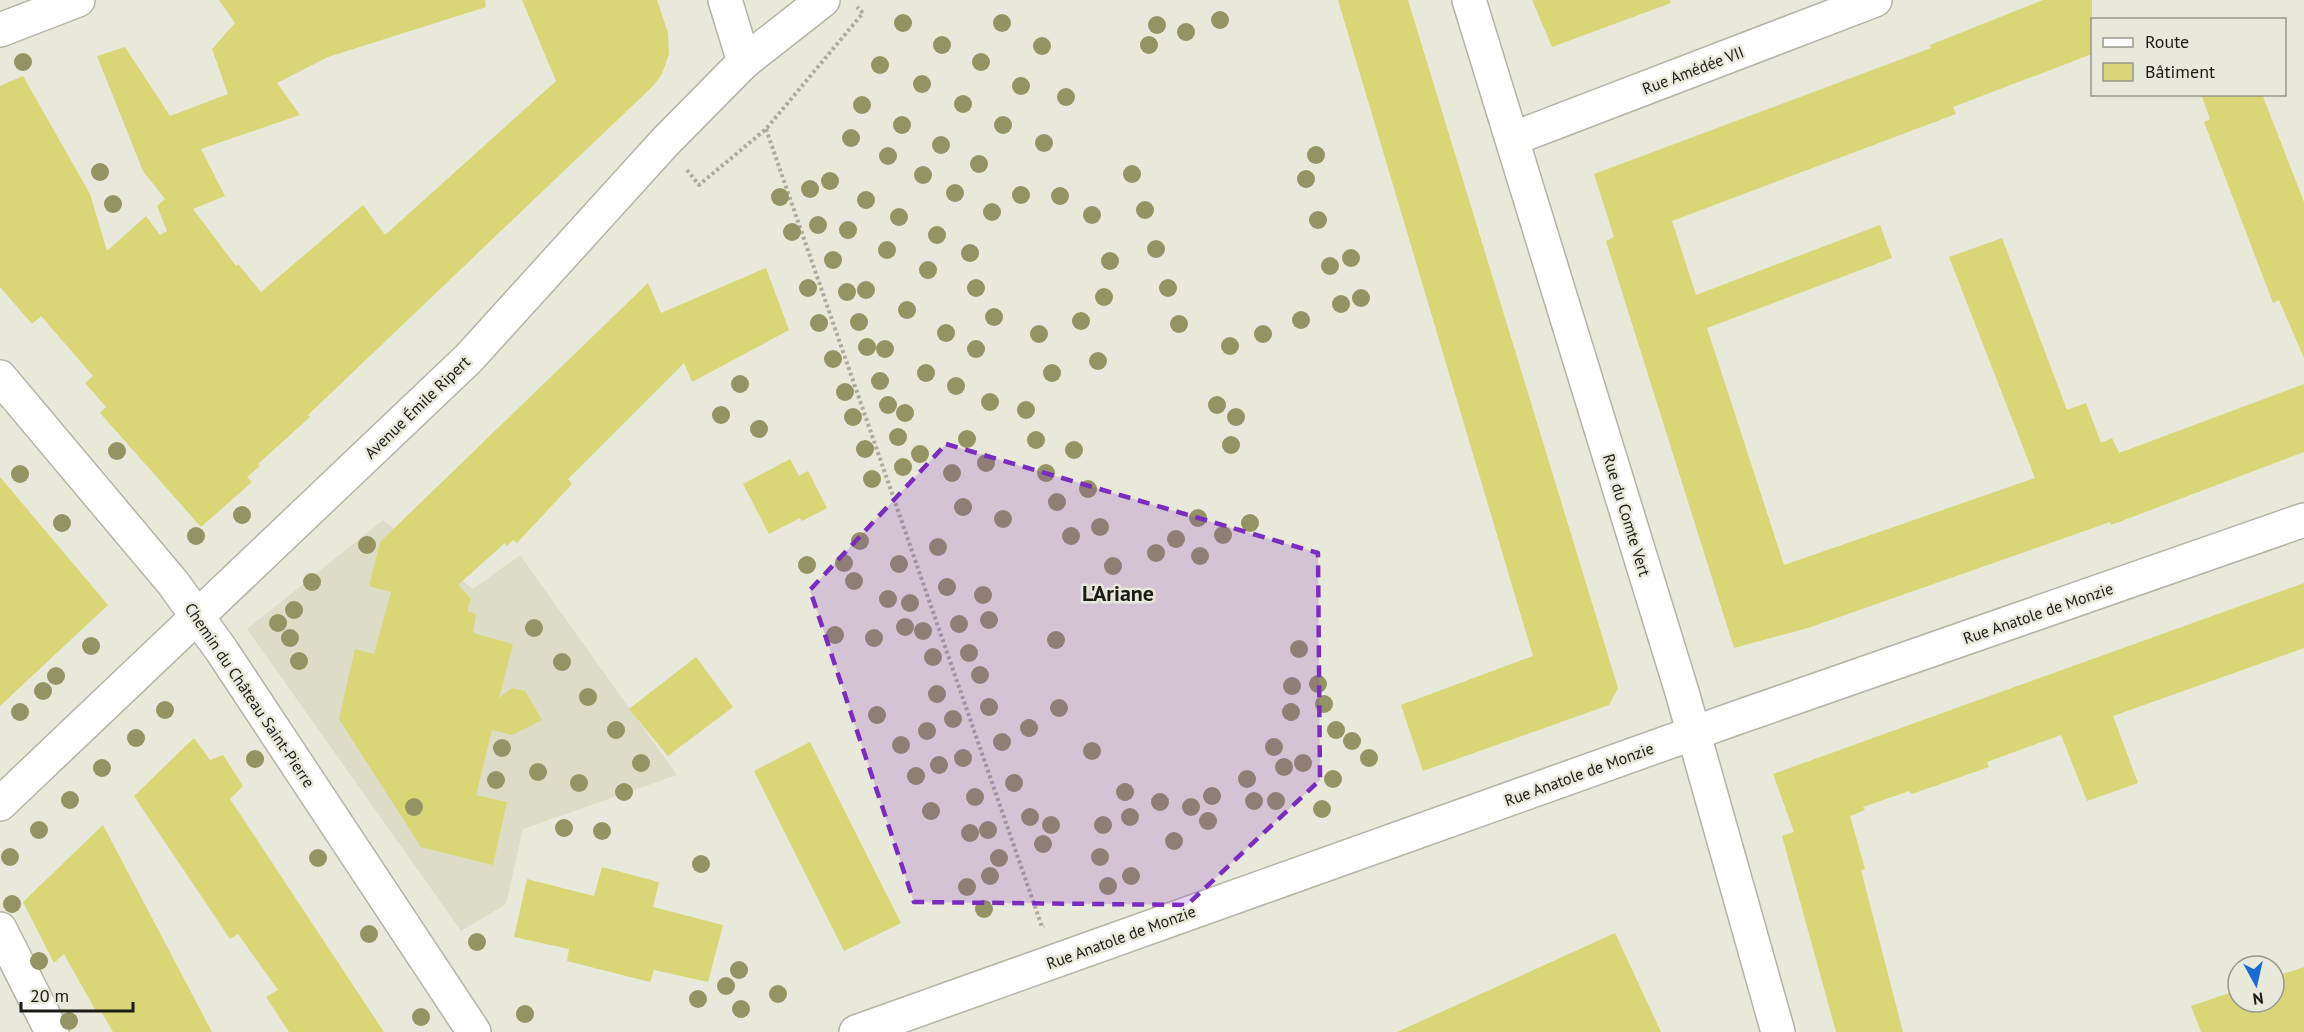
<svg xmlns="http://www.w3.org/2000/svg" width="2304" height="1032" font-family="'PT Sans',sans-serif">
  <style>
    .built { fill: #ddddc7 }
    .building { fill: #d8d676 }
    .lines { fill: none; stroke-linecap: round; stroke-linejoin: round }
    .minor-casing { stroke: #b4b4a6; stroke-width: 36 }
    .path { stroke: #aaaa9f; stroke-width: 4; stroke-dasharray: 3 3; stroke-linecap: butt }
    .minor { stroke: #fff; stroke-width: 33 }
    .tree { fill: #949363 }
    .marked { fill: #7b2cbf; fill-opacity: 0.2; stroke: #7b2cbf; stroke-width: 4.5; stroke-dasharray: 12 8; stroke-linejoin: round }
    .labels { text-anchor: middle; stroke-width: 5; stroke-linejoin: round; paint-order: stroke }
    .street-label { font-size: 16px; fill: #1c1c17; stroke: #e9e9db }
    .district-label { font-size: 22px; font-weight: bold; fill: #1c1c17; stroke: #e9e9db }
  </style>
  <rect width="100%" height="100%" fill="#e9e9db"/>
  <!-- built -->
  <path class="built" d="M383 520 473 589 520 555 677 775 523 829 506 904 461 931 247 629Z"/>
  <!-- building -->
  <g class="building">
    <path d="M219 0H485L486 7 328 57 277 83 300 115 201 149 225 196 193 209 236 266 238 264 261 292 363 205 385 235 556 81 522 0H657L668 33 669 54 662 74 653 86 308 415 310 417 258 464 260 466 247 477 252 482 201 527 100 413 106 407 85 383 93 376 41 316 32 324 0 287V86L23 76 90 194 107 251 146 216 160 235 167 231 157 206 165 199 143 171 97 56 125 47 170 116 228 94 212 49 235 23Z"/>
    <path d="M1338 0H1408L1618 688 1609 705 1423 771 1401 705 1533 656Z"/>
    <path d="M1532 0H1670L1671 3 1552 47Z"/>
    <path d="M2043 0H2092V54L1953 107 1956 114 1672 221 1696 295 1880 225 1892 258 1707 328 1784 565 2035 478 1949 257 2002 238 2067 410 2086 403 2101 443 2112 438 2119 453 2304 384V452L2111 525 2110 522 1808 628 1734 648 1606 241 1614 237 1594 174 1931 48 1930 45Z"/>
    <path d="M2201 94H2262L2304 202V358L2279 300 2273 303 2204 122 2210 119Z"/>
    <path d="M766 268 789 330 692 382 684 363 568 479 572 484 517 543 513 540 507 546 505 543 458 585 471 599 467 611 476 614 473 633 513 644 499 698 512 688 525 691 542 720 512 735 492 730 476 795 507 802 493 865 421 847 339 719 355 649 374 654 391 592 369 586 380 542 648 283 661 313Z"/>
    <path d="M790 459 799 476 808 471 827 508 802 521 800 518 769 534 743 484Z"/>
    <path d="M0 477 108 605 0 706Z"/>
    <path d="M2304 583V648L2113 716 2138 783 2087 801 2061 735 1987 762 1989 767 1912 794 1909 791 1863 807 1865 810 1850 816 1865 869 1861 870 1903 1032H1836L1782 836 1794 832 1773 774Z"/>
    <path d="M696 657 733 707 668 756 629 709Z"/>
    <path d="M194 738 210 760 223 755 243 786 230 799 384 1032H289L266 997 278 990 238 934 230 939 134 796Z"/>
    <path d="M810 742 901 923 844 951 754 771Z"/>
    <path d="M103 825 212 1032H113L101 1011 97 1013 64 954 54 963 23 902Z"/>
    <path d="M602 867 659 882 653 907 723 925 708 982 654 970 650 982 567 961 569 949 514 937 527 879 594 896Z"/>
    <path d="M1615 933 1661 1032H1397Z"/>
    <path d="M2304 967V1032H2201L2191 1006 2238 990V1002H2274V977Z"/>
  </g>
  <g class="lines">
    <!-- minor casing -->
    <g class="minor-casing">
      <g id="minor">
        <path d="M725 0 744 62"/>
        <path d="M1469 0 1682 692 1778 1032"/>
        <path d="M0 30 78 0"/>
        <path d="M1512 139 1875 0"/>
        <path d="M0 377 173 583 222 651 474 1032"/>
        <path d="M0 804 469 358 665 142 744 62 823 0"/>
        <path d="M0 929 52 1032"/>
        <path d="M856 1032 1736 718 2304 520"/>
      </g>
    </g>
    <!-- path -->
    <g class="path">
      <path d="M766 129 1042 927 1044 926"/>
      <path d="M687 170 699 185 766 129 863 13 857 7"/>
    </g>
    <!-- minor -->
    <use href="#minor" class="minor"/>
  </g>
  <!-- trees -->
  <g class="tree">
    <circle cx="1220" cy="20" r="9"/>
    <circle cx="903" cy="23" r="9"/>
    <circle cx="1002" cy="23" r="9"/>
    <circle cx="1157" cy="25" r="9"/>
    <circle cx="1186" cy="32" r="9"/>
    <circle cx="942" cy="45" r="9"/>
    <circle cx="1149" cy="45" r="9"/>
    <circle cx="1042" cy="46" r="9"/>
    <circle cx="23" cy="62" r="9"/>
    <circle cx="981" cy="62" r="9"/>
    <circle cx="880" cy="65" r="9"/>
    <circle cx="922" cy="84" r="9"/>
    <circle cx="1021" cy="86" r="9"/>
    <circle cx="1066" cy="97" r="9"/>
    <circle cx="963" cy="104" r="9"/>
    <circle cx="862" cy="105" r="9"/>
    <circle cx="902" cy="125" r="9"/>
    <circle cx="1003" cy="125" r="9"/>
    <circle cx="851" cy="138" r="9"/>
    <circle cx="1044" cy="143" r="9"/>
    <circle cx="941" cy="145" r="9"/>
    <circle cx="1316" cy="155" r="9"/>
    <circle cx="888" cy="156" r="9"/>
    <circle cx="979" cy="164" r="9"/>
    <circle cx="100" cy="172" r="9"/>
    <circle cx="1132" cy="174" r="9"/>
    <circle cx="923" cy="175" r="9"/>
    <circle cx="1306" cy="179" r="9"/>
    <circle cx="830" cy="181" r="9"/>
    <circle cx="810" cy="189" r="9"/>
    <circle cx="955" cy="193" r="9"/>
    <circle cx="1021" cy="195" r="9"/>
    <circle cx="1060" cy="196" r="9"/>
    <circle cx="780" cy="197" r="9"/>
    <circle cx="866" cy="200" r="9"/>
    <circle cx="113" cy="204" r="9"/>
    <circle cx="1145" cy="210" r="9"/>
    <circle cx="992" cy="212" r="9"/>
    <circle cx="1092" cy="215" r="9"/>
    <circle cx="899" cy="217" r="9"/>
    <circle cx="1318" cy="220" r="9"/>
    <circle cx="818" cy="225" r="9"/>
    <circle cx="848" cy="230" r="9"/>
    <circle cx="792" cy="232" r="9"/>
    <circle cx="937" cy="235" r="9"/>
    <circle cx="1156" cy="249" r="9"/>
    <circle cx="887" cy="250" r="9"/>
    <circle cx="970" cy="253" r="9"/>
    <circle cx="1351" cy="258" r="9"/>
    <circle cx="833" cy="260" r="9"/>
    <circle cx="1110" cy="261" r="9"/>
    <circle cx="1330" cy="266" r="9"/>
    <circle cx="928" cy="270" r="9"/>
    <circle cx="808" cy="288" r="9"/>
    <circle cx="976" cy="288" r="9"/>
    <circle cx="1168" cy="288" r="9"/>
    <circle cx="866" cy="290" r="9"/>
    <circle cx="847" cy="292" r="9"/>
    <circle cx="1104" cy="297" r="9"/>
    <circle cx="1361" cy="298" r="9"/>
    <circle cx="1341" cy="304" r="9"/>
    <circle cx="907" cy="310" r="9"/>
    <circle cx="994" cy="317" r="9"/>
    <circle cx="1301" cy="320" r="9"/>
    <circle cx="1081" cy="321" r="9"/>
    <circle cx="859" cy="322" r="9"/>
    <circle cx="819" cy="323" r="9"/>
    <circle cx="1179" cy="324" r="9"/>
    <circle cx="946" cy="333" r="9"/>
    <circle cx="1039" cy="334" r="9"/>
    <circle cx="1263" cy="334" r="9"/>
    <circle cx="1230" cy="346" r="9"/>
    <circle cx="867" cy="347" r="9"/>
    <circle cx="885" cy="349" r="9"/>
    <circle cx="976" cy="349" r="9"/>
    <circle cx="833" cy="359" r="9"/>
    <circle cx="1098" cy="361" r="9"/>
    <circle cx="926" cy="373" r="9"/>
    <circle cx="1052" cy="373" r="9"/>
    <circle cx="880" cy="381" r="9"/>
    <circle cx="740" cy="384" r="9"/>
    <circle cx="956" cy="386" r="9"/>
    <circle cx="845" cy="392" r="9"/>
    <circle cx="990" cy="402" r="9"/>
    <circle cx="888" cy="405" r="9"/>
    <circle cx="1217" cy="405" r="9"/>
    <circle cx="1026" cy="410" r="9"/>
    <circle cx="905" cy="413" r="9"/>
    <circle cx="721" cy="415" r="9"/>
    <circle cx="853" cy="417" r="9"/>
    <circle cx="1236" cy="417" r="9"/>
    <circle cx="759" cy="429" r="9"/>
    <circle cx="898" cy="437" r="9"/>
    <circle cx="967" cy="439" r="9"/>
    <circle cx="1036" cy="440" r="9"/>
    <circle cx="1231" cy="445" r="9"/>
    <circle cx="865" cy="449" r="9"/>
    <circle cx="1074" cy="450" r="9"/>
    <circle cx="117" cy="451" r="9"/>
    <circle cx="920" cy="454" r="9"/>
    <circle cx="986" cy="463" r="9"/>
    <circle cx="903" cy="467" r="9"/>
    <circle cx="952" cy="473" r="9"/>
    <circle cx="1046" cy="473" r="9"/>
    <circle cx="20" cy="474" r="9"/>
    <circle cx="872" cy="479" r="9"/>
    <circle cx="1088" cy="489" r="9"/>
    <circle cx="1057" cy="502" r="9"/>
    <circle cx="963" cy="507" r="9"/>
    <circle cx="242" cy="515" r="9"/>
    <circle cx="1198" cy="518" r="9"/>
    <circle cx="1003" cy="519" r="9"/>
    <circle cx="62" cy="523" r="9"/>
    <circle cx="1250" cy="523" r="9"/>
    <circle cx="1100" cy="527" r="9"/>
    <circle cx="1223" cy="535" r="9"/>
    <circle cx="196" cy="536" r="9"/>
    <circle cx="1071" cy="536" r="9"/>
    <circle cx="1176" cy="539" r="9"/>
    <circle cx="860" cy="541" r="9"/>
    <circle cx="367" cy="545" r="9"/>
    <circle cx="938" cy="547" r="9"/>
    <circle cx="1156" cy="553" r="9"/>
    <circle cx="1200" cy="556" r="9"/>
    <circle cx="844" cy="563" r="9"/>
    <circle cx="899" cy="564" r="9"/>
    <circle cx="807" cy="565" r="9"/>
    <circle cx="1113" cy="566" r="9"/>
    <circle cx="854" cy="581" r="9"/>
    <circle cx="312" cy="582" r="9"/>
    <circle cx="947" cy="587" r="9"/>
    <circle cx="983" cy="595" r="9"/>
    <circle cx="888" cy="599" r="9"/>
    <circle cx="910" cy="603" r="9"/>
    <circle cx="294" cy="610" r="9"/>
    <circle cx="989" cy="620" r="9"/>
    <circle cx="278" cy="623" r="9"/>
    <circle cx="959" cy="624" r="9"/>
    <circle cx="905" cy="627" r="9"/>
    <circle cx="534" cy="628" r="9"/>
    <circle cx="923" cy="631" r="9"/>
    <circle cx="835" cy="635" r="9"/>
    <circle cx="290" cy="638" r="9"/>
    <circle cx="874" cy="638" r="9"/>
    <circle cx="1056" cy="640" r="9"/>
    <circle cx="91" cy="646" r="9"/>
    <circle cx="1299" cy="649" r="9"/>
    <circle cx="969" cy="653" r="9"/>
    <circle cx="933" cy="657" r="9"/>
    <circle cx="299" cy="661" r="9"/>
    <circle cx="562" cy="662" r="9"/>
    <circle cx="980" cy="675" r="9"/>
    <circle cx="56" cy="676" r="9"/>
    <circle cx="1318" cy="684" r="9"/>
    <circle cx="1292" cy="686" r="9"/>
    <circle cx="43" cy="691" r="9"/>
    <circle cx="937" cy="694" r="9"/>
    <circle cx="588" cy="697" r="9"/>
    <circle cx="1324" cy="704" r="9"/>
    <circle cx="989" cy="707" r="9"/>
    <circle cx="1059" cy="708" r="9"/>
    <circle cx="165" cy="710" r="9"/>
    <circle cx="20" cy="712" r="9"/>
    <circle cx="1291" cy="712" r="9"/>
    <circle cx="877" cy="715" r="9"/>
    <circle cx="953" cy="719" r="9"/>
    <circle cx="1029" cy="728" r="9"/>
    <circle cx="616" cy="730" r="9"/>
    <circle cx="1336" cy="730" r="9"/>
    <circle cx="927" cy="731" r="9"/>
    <circle cx="136" cy="738" r="9"/>
    <circle cx="1352" cy="741" r="9"/>
    <circle cx="1002" cy="742" r="9"/>
    <circle cx="901" cy="745" r="9"/>
    <circle cx="1274" cy="747" r="9"/>
    <circle cx="502" cy="748" r="9"/>
    <circle cx="1092" cy="751" r="9"/>
    <circle cx="963" cy="758" r="9"/>
    <circle cx="1369" cy="758" r="9"/>
    <circle cx="255" cy="759" r="9"/>
    <circle cx="641" cy="763" r="9"/>
    <circle cx="1303" cy="763" r="9"/>
    <circle cx="939" cy="765" r="9"/>
    <circle cx="1284" cy="767" r="9"/>
    <circle cx="102" cy="768" r="9"/>
    <circle cx="538" cy="772" r="9"/>
    <circle cx="916" cy="776" r="9"/>
    <circle cx="1247" cy="779" r="9"/>
    <circle cx="1333" cy="779" r="9"/>
    <circle cx="496" cy="780" r="9"/>
    <circle cx="579" cy="783" r="9"/>
    <circle cx="1014" cy="783" r="9"/>
    <circle cx="624" cy="792" r="9"/>
    <circle cx="1125" cy="792" r="9"/>
    <circle cx="1212" cy="796" r="9"/>
    <circle cx="975" cy="797" r="9"/>
    <circle cx="70" cy="800" r="9"/>
    <circle cx="1254" cy="801" r="9"/>
    <circle cx="1276" cy="801" r="9"/>
    <circle cx="1160" cy="802" r="9"/>
    <circle cx="414" cy="807" r="9"/>
    <circle cx="1191" cy="807" r="9"/>
    <circle cx="1322" cy="809" r="9"/>
    <circle cx="931" cy="811" r="9"/>
    <circle cx="1030" cy="817" r="9"/>
    <circle cx="1130" cy="817" r="9"/>
    <circle cx="1208" cy="821" r="9"/>
    <circle cx="1051" cy="825" r="9"/>
    <circle cx="1103" cy="825" r="9"/>
    <circle cx="564" cy="828" r="9"/>
    <circle cx="39" cy="830" r="9"/>
    <circle cx="988" cy="830" r="9"/>
    <circle cx="602" cy="831" r="9"/>
    <circle cx="970" cy="833" r="9"/>
    <circle cx="1174" cy="841" r="9"/>
    <circle cx="1043" cy="844" r="9"/>
    <circle cx="10" cy="857" r="9"/>
    <circle cx="1100" cy="857" r="9"/>
    <circle cx="318" cy="858" r="9"/>
    <circle cx="999" cy="858" r="9"/>
    <circle cx="701" cy="864" r="9"/>
    <circle cx="990" cy="876" r="9"/>
    <circle cx="1131" cy="876" r="9"/>
    <circle cx="1108" cy="886" r="9"/>
    <circle cx="967" cy="887" r="9"/>
    <circle cx="12" cy="904" r="9"/>
    <circle cx="984" cy="909" r="9"/>
    <circle cx="369" cy="934" r="9"/>
    <circle cx="477" cy="942" r="9"/>
    <circle cx="39" cy="961" r="9"/>
    <circle cx="739" cy="970" r="9"/>
    <circle cx="726" cy="986" r="9"/>
    <circle cx="778" cy="994" r="9"/>
    <circle cx="698" cy="999" r="9"/>
    <circle cx="741" cy="1009" r="9"/>
    <circle cx="525" cy="1014" r="9"/>
    <circle cx="421" cy="1017" r="9"/>
    <circle cx="69" cy="1021" r="9"/>
  </g>
  <!-- marked area -->
  <path class="marked" d="M946 444 1318 553 1320 780 1187 905 914 902 810 590Z"/>
  <g class="labels">
    <!-- street labels -->
    <g class="street-label">
      <text transform="translate(1693 70) rotate(-21)" y="6">Rue Amédée VII</text>
      <text transform="translate(417 407) rotate(-44)" y="6">Avenue Émile Ripert</text>
      <text transform="translate(1627 515) rotate(73)" y="6">Rue du Comte Vert</text>
      <text transform="translate(2038 613) rotate(-19)" y="6">Rue Anatole de Monzie</text>
      <text transform="translate(250 695) rotate(56)" y="6">Chemin du Château Saint-Pierre</text>
      <text transform="translate(1579 774) rotate(-20)" y="6">Rue Anatole de Monzie</text>
      <text transform="translate(1121 937) rotate(-20)" y="6">Rue Anatole de Monzie</text>
    </g>
    <!-- district labels -->
    <g class="district-label">
      <text x="1118" y="601">L'Ariane</text>
    </g>
  </g>
  <!-- legend -->
  <rect x="2091" y="18" width="195" height="78" fill="#e9e9db" stroke="#97978d" stroke-width="1.5"/>
  <rect x="2103" y="38" width="30" height="9" fill="#ffffff" stroke="#97978d" stroke-width="1.5"/>
  <text x="2145" y="48" font-size="18" fill="#1c1c17">Route</text>
  <rect x="2103" y="63" width="30" height="18" fill="#d8d676" stroke="#97978d" stroke-width="1.5"/>
  <text x="2145" y="78" font-size="18" fill="#1c1c17">Bâtiment</text>
  <!-- north arrow -->
  <g transform="translate(2256 984) rotate(172)"><circle r="28" fill="#e9e9db" stroke="#97978d" stroke-width="1.5"/>
  <path d="M0-4.5L10 22L0 15L-10 22Z" fill="#1b6ad4"/>
  <text y="-9" font-size="16" font-weight="bold" text-anchor="middle" fill="#1c1c17">N</text>
  </g>
  <!-- scale -->
  <path d="M21 1002v9h112v-9" fill="none" stroke="#1c1c17" stroke-width="3"/>
  <text x="30" y="1002" font-size="18" fill="#1c1c17" stroke="#e9e9db" stroke-width="4.5" paint-order="stroke">20 m</text>
</svg>
